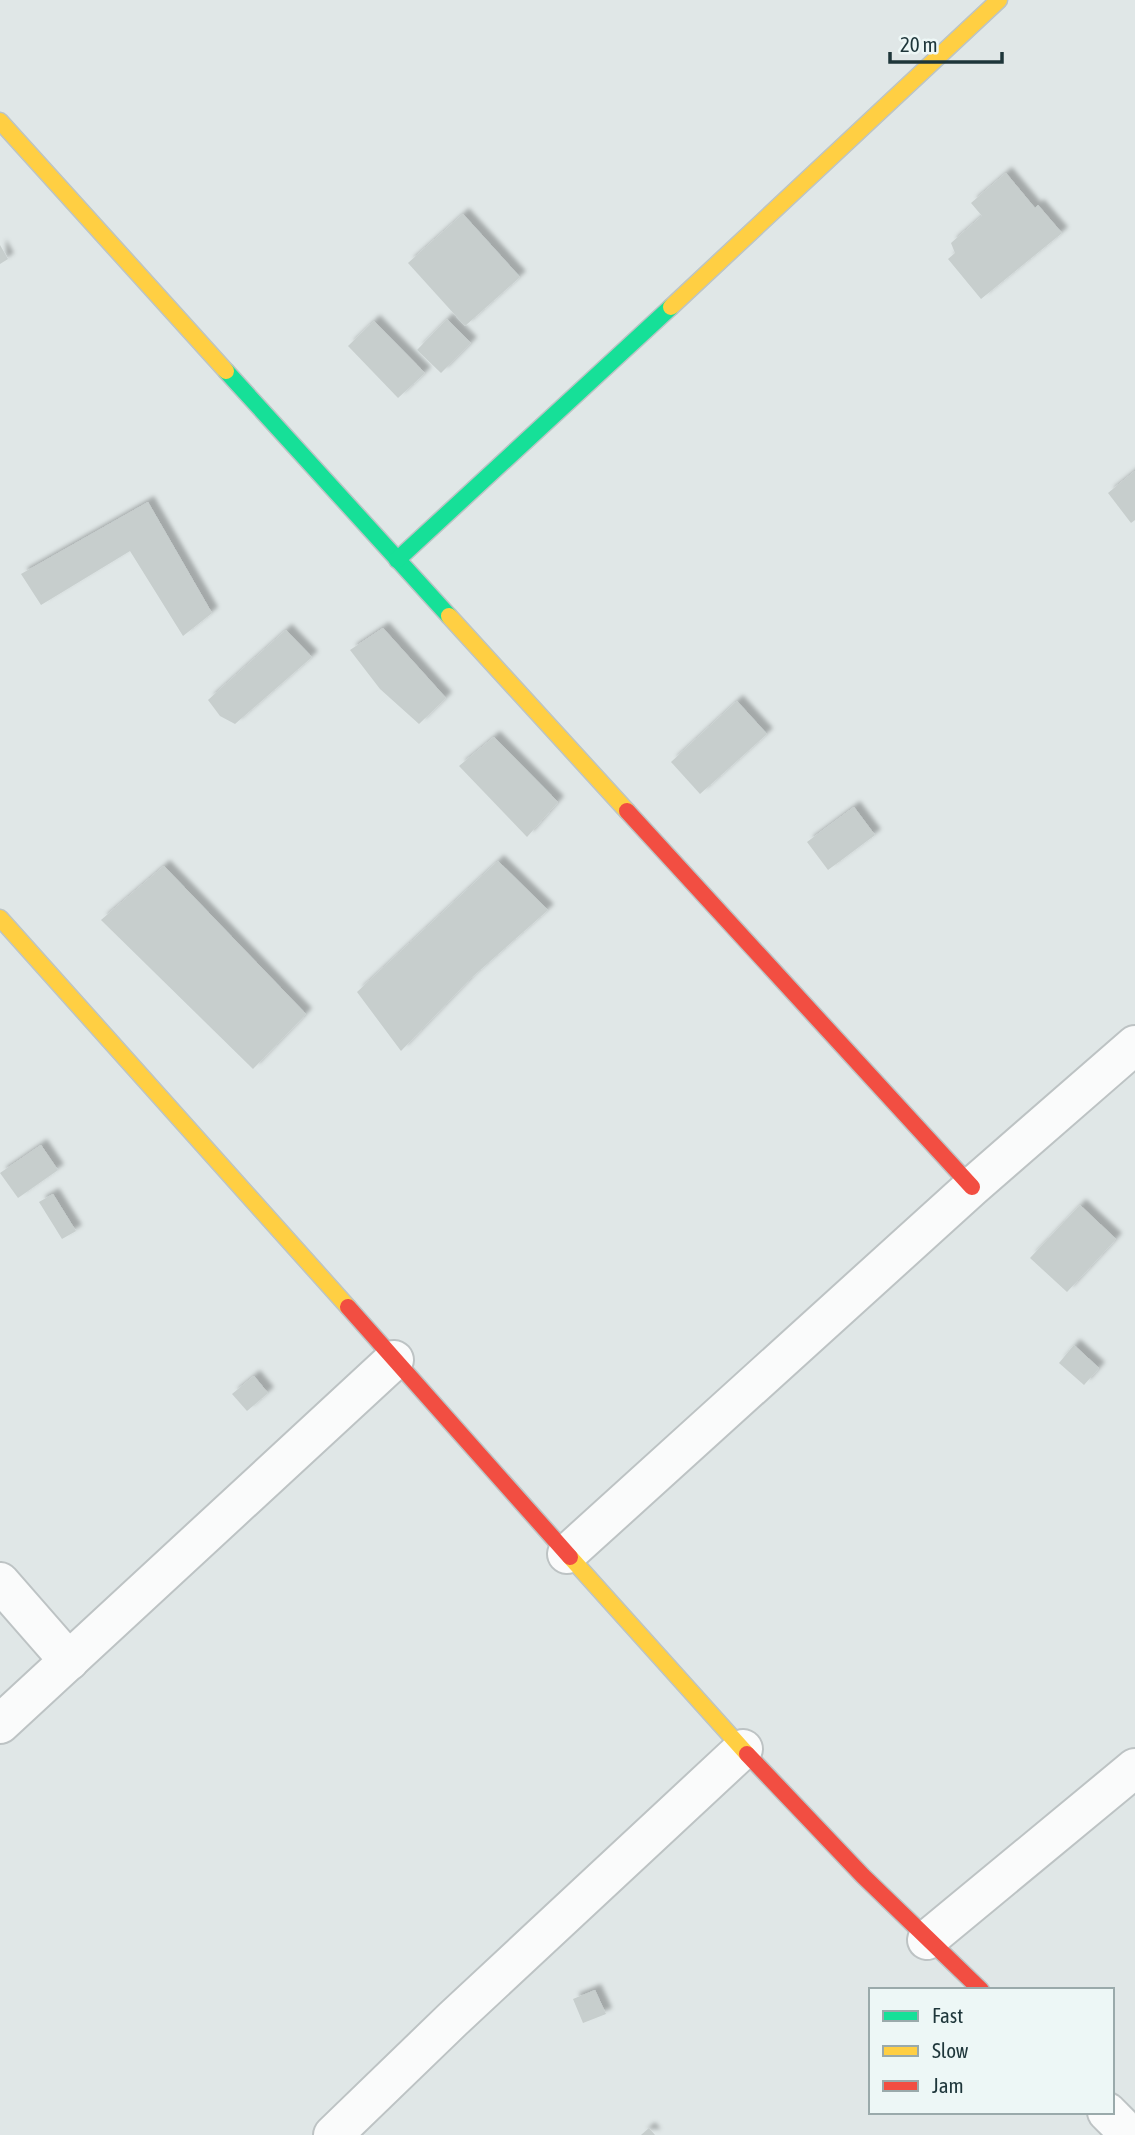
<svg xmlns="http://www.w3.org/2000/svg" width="1135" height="2135" font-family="'Asap Condensed',sans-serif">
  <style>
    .building { fill: #c7cecd; filter: url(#shadow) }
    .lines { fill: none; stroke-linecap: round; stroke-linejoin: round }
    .street-casing { stroke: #bdc3c4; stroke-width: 42 }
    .fast-casing { stroke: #bcc4c5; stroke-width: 19 }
    .slow-casing { stroke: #bcc4c5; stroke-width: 19 }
    .jam-casing { stroke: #bcc4c5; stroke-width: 19 }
    .street { stroke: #fafbfb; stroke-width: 38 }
    .fast { stroke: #16e098; stroke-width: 16 }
    .slow { stroke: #ffcf43; stroke-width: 16 }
    .jam { stroke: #f24e42; stroke-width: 16 }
  </style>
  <defs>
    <filter id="shadow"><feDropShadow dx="6" dy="-6" stdDeviation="2" flood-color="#0004"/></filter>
  </defs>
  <rect width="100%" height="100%" fill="#e0e7e7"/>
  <!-- building -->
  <g class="building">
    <path d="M1006 173 1035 208 1038 205 1062 233 981 299 948 259 955 253 951 243 982 216 971 203Z"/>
    <path d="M463 214 520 277 465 326 408 263Z"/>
    <path d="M0 245 8 259 0 264Z"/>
    <path d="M447 319 471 343 441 373 417 350Z"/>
    <path d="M374 321 425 373 398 398 348 346Z"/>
    <path d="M1135 471V520L1131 523 1108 493Z"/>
    <path d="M148 502 212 613 183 636 130 551 41 605 21 574Z"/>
    <path d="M383 628 446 698 419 724 380 689 350 650Z"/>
    <path d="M286 630 312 657 235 724 220 716 208 700Z"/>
    <path d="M737 701 767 734 700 794 671 762Z"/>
    <path d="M494 737 558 802 527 837 459 766Z"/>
    <path d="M854 807 875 835 828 870 807 842Z"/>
    <path d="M498 861 548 910 471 978 401 1051 357 992Z"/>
    <path d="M164 866 306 1014 253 1069 101 920Z"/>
    <path d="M41 1145 58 1170 18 1198 0 1173Z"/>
    <path d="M53 1194 76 1231 62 1239 39 1202Z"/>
    <path d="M1080 1205 1116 1239 1067 1292 1030 1258Z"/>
    <path d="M1074 1345 1099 1368 1084 1385 1059 1363Z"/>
    <path d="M254 1376 268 1393 247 1411 232 1394Z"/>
    <path d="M595 1990 606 2014 583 2023 573 1999Z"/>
    <path d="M649 2128 655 2135H641Z"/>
  </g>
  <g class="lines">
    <!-- street casing -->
    <g class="street-casing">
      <g id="street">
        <path d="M567 1554 972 1187 1135 1045"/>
        <path d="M0 1582 69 1661"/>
        <path d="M0 1724 394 1360"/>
        <path d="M927 1940 1135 1768"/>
        <path d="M1107 2112 1130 2135"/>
        <path d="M333 2135 453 2019 743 1749"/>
      </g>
    </g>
    <!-- fast casing -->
    <g class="fast-casing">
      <g id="fast">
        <path d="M226 371 449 616"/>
        <path d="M397 560 671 307"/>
      </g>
    </g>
    <!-- slow casing -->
    <g class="slow-casing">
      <g id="slow">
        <path d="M0 121 226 371"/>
        <path d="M671 307 999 0"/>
        <path d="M449 616 627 811"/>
        <path d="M0 918 348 1307"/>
        <path d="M570 1557 747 1754"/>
      </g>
    </g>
    <!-- jam casing -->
    <g class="jam-casing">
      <g id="jam">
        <path d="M627 811 972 1187"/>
        <path d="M348 1307 570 1557"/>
        <path d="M747 1754 863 1876 981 1990"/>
      </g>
    </g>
    <!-- street -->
    <use href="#street" class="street"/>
    <!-- fast -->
    <use href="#fast" class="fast"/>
    <!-- slow -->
    <use href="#slow" class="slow"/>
    <!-- jam -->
    <use href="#jam" class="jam"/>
  </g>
  <!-- legend -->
  <rect x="869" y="1988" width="245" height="126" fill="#edf7f6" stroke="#9aaaab" stroke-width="2"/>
  <rect x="883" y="2011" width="35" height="10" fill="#16e098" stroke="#9aaaab" stroke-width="2"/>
  <text x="932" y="2023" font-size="21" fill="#1e363a">Fast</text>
  <rect x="883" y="2046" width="35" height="10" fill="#ffcf43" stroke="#9aaaab" stroke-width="2"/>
  <text x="932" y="2058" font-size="21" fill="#1e363a">Slow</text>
  <rect x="883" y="2081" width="35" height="10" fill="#f24e42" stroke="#9aaaab" stroke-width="2"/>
  <text x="932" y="2093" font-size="21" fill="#1e363a">Jam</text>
  <!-- scale -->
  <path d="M890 52v10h112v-10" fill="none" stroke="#1e363a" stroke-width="3.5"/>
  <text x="900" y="52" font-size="21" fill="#1e363a" stroke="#edf7f6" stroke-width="5" paint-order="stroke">20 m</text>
</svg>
